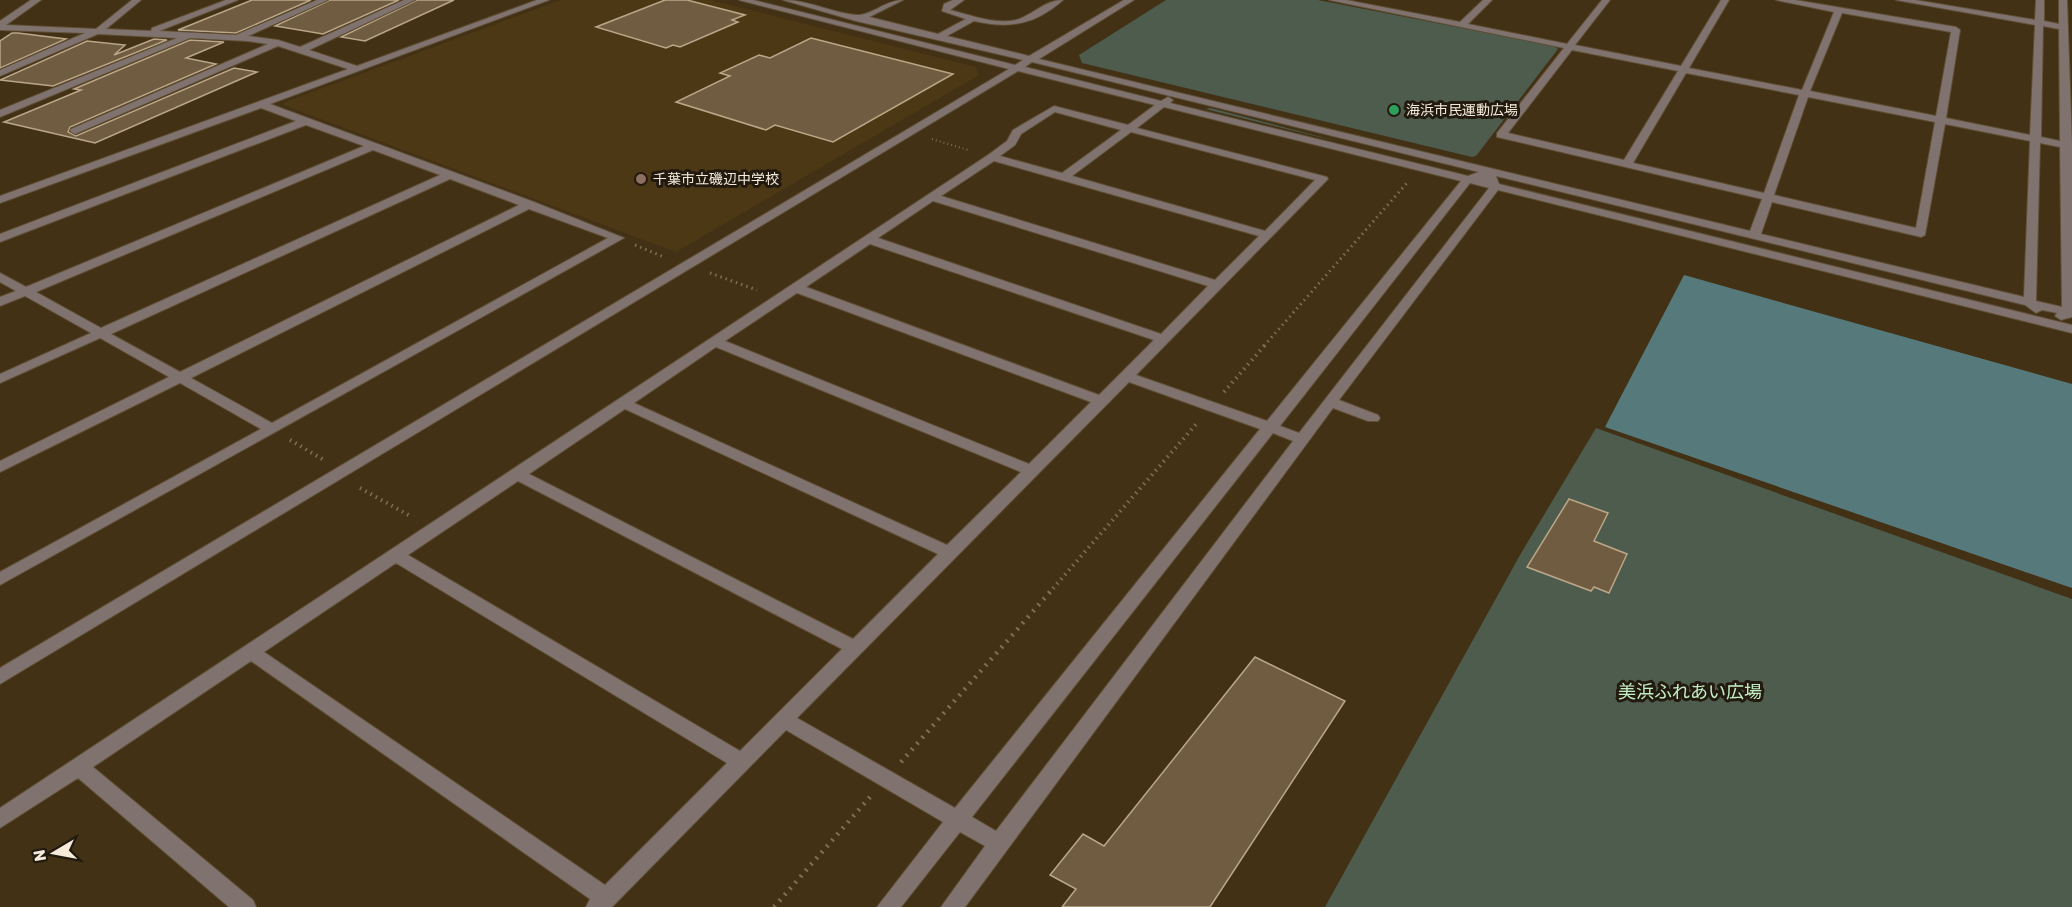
<svg xmlns="http://www.w3.org/2000/svg" width="2072" height="907" font-family="Rubik,'Noto Sans JP',sans-serif">
  <style>
    .built { fill: #4d3815 }
    .green { fill: #4e5c4e }
    .water { fill: #567a7b }
    .building { fill: #705d41; stroke: #bba688; stroke-width: 1.5 }
    .lines { fill: none; stroke-linecap: round; stroke-linejoin: round }
    .minor-casing { stroke: #5f4f35; stroke-width: 2 }
    .path-far3 { stroke: #7e6f57; stroke-width: 2; stroke-dasharray: 1 3; stroke-linecap: butt }
    .path-far2 { stroke: #7e6f57; stroke-width: 3; stroke-dasharray: 1.5 4; stroke-linecap: butt }
    .path-far1 { stroke: #7e6f57; stroke-width: 4; stroke-dasharray: 1.5 4.5; stroke-linecap: butt }
    .path { stroke: #7e6f57; stroke-width: 4.5; stroke-dasharray: 2 6; stroke-linecap: butt }
    .minor { fill: #80736f; fill-rule: evenodd }
    .leisure-dot { fill: #2e9e5b; stroke: #221a0f; stroke-width: 2 }
    .education-dot { fill: #8d6e63; stroke: #221a0f; stroke-width: 2 }
    .labels { text-anchor: middle; stroke-width: 6; stroke-linejoin: round; paint-order: stroke }
    .far-poi-label { font-size: 14px; fill: #f6ebdb; stroke: #221a0f; text-anchor: start }
    .near-park-label { font-size: 18px; fill: #c4eec5; stroke: #221a0f }
  </style>
  <rect width="100%" height="100%" fill="#423115"/>
  <!-- built -->
  <path class="built" d="M561 0H710L976 67 979 75 676 252 283 105 285 102Z"/>
  <!-- green -->
  <g class="green">
    <path d="M1166 0H1318L1554 46 1558 49 1476 156 1472 157 1082 63 1079 55Z"/>
    <path d="M1211 108 1340 142 1205 109Z"/>
    <path d="M1596 428 2072 599V907H1325L1520 555Z"/>
  </g>
  <!-- water -->
  <path class="water" d="M1684 275 2072 384V588L1605 427Z"/>
  <!-- building -->
  <g class="building">
    <path d="M252 0H311L236 33 178 30Z"/>
    <path d="M330 0H399L323 34 275 26Z"/>
    <path d="M417 0H454L365 41 341 37Z"/>
    <path d="M665 0H687L745 15 732 20 738 22 680 47 673 45 666 48 596 27Z"/>
    <path d="M12 33H18L66 39 0 68V41Z"/>
    <path d="M811 38 953 74 833 142 775 125 766 130 676 102 730 76 720 73 759 55 770 58Z"/>
    <path d="M154 39 167 40 53 86 0 80 87 41 125 45 114 55Z"/>
    <path d="M190 40 224 42 186 58 216 64 70 127 68 132 76 136 234 68 257 72 95 143 4 122 81 90 74 89Z"/>
    <path d="M1569 499 1608 513 1594 541 1627 554 1609 593 1594 587 1591 591 1527 567Z"/>
    <path d="M1255 657 1345 701 1210 907H1062L1076 889 1050 875 1083 834 1104 846Z"/>
  </g>
  <g class="lines">
    <!-- minor casing -->
    <g class="minor-casing">
      <g id="minor">
        <path d="M31 0H41L6 25 96 29 132 0H141L106 29 151 31 152 28 226 0H238L159 31 236 35 317 0H328L248 36 278 40 300 47 404 0H415L309 50 357 66 537 0H549L270 104 534 202 624 238 0 585V572L261 429 180 383 0 472V461L169 377 100 338 0 383V374L91 333 25 296 0 306V297L16 291 0 282V273L26 287 364 146 306 125 0 242V234L296 121 261 108 0 203V196L348 69 278 46 75 134 70 131 71 129 268 44 247 41 190 38 0 117V110L177 38 98 34 0 76V70L85 33 0 30V21ZM373 150 440 175 101 328 36 292ZM450 179 519 205 180 372 111 334ZM529 209 608 238 272 423 191 378Z"/>
        <path d="M739 0H753L1015 65 1023 60 856 21 783 0C810 0 834 14 858 15 872 15 886 0 903 0L869 17 938 34 966 19 942 11 944 4 953 0H964L950 10C970 15 996 25 1016 20 1033 15 1045 0 1063 0 1035 25 1009 29 974 21L947 36 1029 56 1124 0H1134L1039 59 1750 231 1762 199 1497 137V133L1564 48 1329 0H1346L1460 22 1483 0H1492L1468 24 1567 44 1602 0H1610L1575 45 1681 66 1721 0H1729L1689 68 1802 90 1834 12 1776 0H1795L1956 27 1960 30 1946 118 2030 135 2035 25 1896 0H1915L2035 20 2036 0H2044V21L2059 24V0H2067L2072 145V317L2061 320 2055 316 2057 313 2042 310 2036 313 2025 305 1496 176 1499 184 2072 325V333L1498 190 1339 400 1378 415 1380 418 1378 421H1368L1333 408 965 907H941L985 846 960 832 901 907H877L943 822 786 730 612 907H586L590 899 251 661 93 767 253 900 256 907H229L78 778 0 828V808L988 155 1007 141 1013 130 1054 106 1128 125 1155 105 1018 71 0 684V668L1009 69ZM1842 13 1951 32 1936 116 1810 91ZM2043 26 2059 29 2060 141 2041 137ZM1572 50 1678 71 1624 160 1508 133ZM1032 62 1479 172 1468 176 1170 103 1173 100 1168 97 1161 101 1025 67ZM1686 73 1799 95 1764 193 1633 163ZM1808 97 1935 122 1916 228 1774 195ZM1164 107 1461 181 1267 421 1136 375 1328 179 1327 177 1137 128ZM1055 112 1121 130 1062 173 1000 156 1015 145 1021 134ZM1945 124 2030 141 2024 297 1761 234 1772 202 1921 237 1925 235ZM1131 132 1315 180 1265 231 1072 176ZM2040 143 2060 147 2062 307 2036 301ZM994 161 1259 236 1215 280 941 196ZM1470 183 1489 188 1299 433 1280 426ZM933 201 1208 286 1161 334 878 238ZM870 244 1154 340 1099 395 806 287ZM797 293 1091 402 1029 464 725 341ZM716 347 1021 472 947 545 634 403ZM1129 382 1260 429 955 808 797 718ZM625 409 938 554 853 639 529 474ZM1273 433 1293 441 996 831 972 817ZM518 481 842 649 740 751 408 555ZM396 563 727 763 605 885 264 652Z"/>
      </g>
    </g>
    <!-- path-far3 -->
    <path class="path-far3" d="M932 139 968 150"/>
    <!-- path-far2 -->
    <g class="path-far2">
      <path d="M635 245 664 257"/>
      <path d="M710 273 757 290"/>
      <path d="M1264 346 1407 183"/>
    </g>
    <!-- path-far1 -->
    <g class="path-far1">
      <path d="M1224 392 1265 345"/>
      <path d="M290 440 324 460"/>
      <path d="M360 488 412 517"/>
      <path d="M1049 593 1198 422"/>
    </g>
    <!-- path -->
    <g class="path">
      <path d="M901 762 1050 592"/>
      <path d="M774 907 870 797"/>
    </g>
    <!-- minor -->
    <use href="#minor" class="minor"/>
  </g>
  <!-- markers -->
  <circle class="leisure-dot" cx="1394" cy="110" r="6"/>
  <circle class="education-dot" cx="641" cy="179" r="6"/>
  <g class="labels">
    <!-- far-poi labels -->
    <g class="far-poi-label">
      <text x="1406" y="115">海浜市民運動広場</text>
      <text x="653" y="184">千葉市立磯辺中学校</text>
    </g>
    <!-- near-park labels -->
    <g class="near-park-label">
      <text x="1690" y="698">美浜ふれあい広場</text>
    </g>
  </g>
  <!-- north arrow -->
  <g transform="translate(54 853) rotate(260)" stroke="#221a0f" stroke-width="4.5" paint-order="stroke">
  <path d="M0-4.5L10 22L0 15L-10 22Z" fill="#f6ebdb"/>
  <text y="-9" font-size="16" font-weight="bold" text-anchor="middle" fill="#f6ebdb">N</text>
  </g>
</svg>
